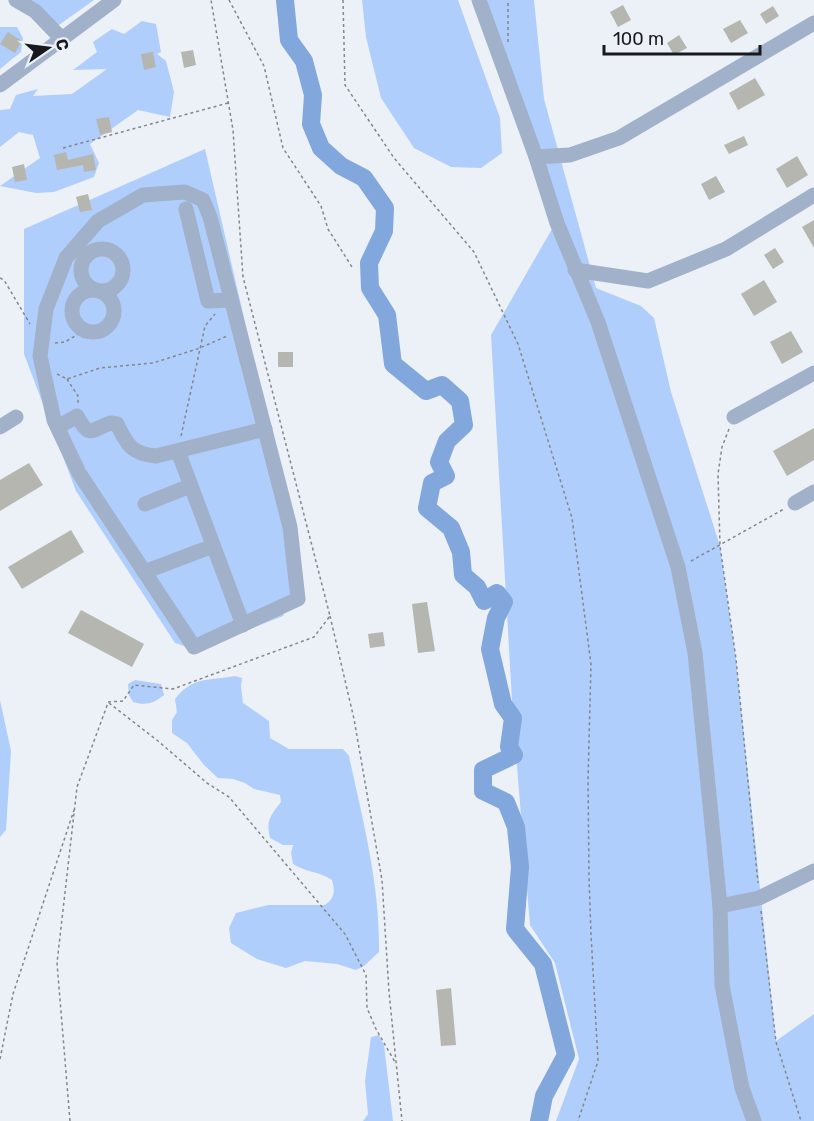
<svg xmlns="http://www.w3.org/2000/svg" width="814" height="1121" font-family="Rubik,sans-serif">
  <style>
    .green { fill: #b0cefb }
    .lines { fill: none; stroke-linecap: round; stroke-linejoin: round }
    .river { stroke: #82a7dd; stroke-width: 18 }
    .building { fill: #b4b6af }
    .path { stroke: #84868b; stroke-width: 1.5; stroke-dasharray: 3 3; stroke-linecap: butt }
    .minor { stroke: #a0b1c9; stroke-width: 15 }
  </style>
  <rect width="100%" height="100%" fill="#ecf0f7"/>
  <!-- green -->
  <g class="green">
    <path d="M26 0H94L56 27Z"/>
    <path d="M362 0H458L500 118 502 153 481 168 451 167 414 148 381 98 366 37Z"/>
    <path d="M479 0H534L544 99 596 288 641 306 654 318 671 392 720 546 736 660 776 1041 814 1014V1121H556L579 1059 555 963 530 925 513 718 491 335 556 222Z"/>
    <path d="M142 21 156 24 161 52 157 54 166 61 174 92 170 117 138 110 90 144 99 163 94 177 54 192 36 193 0 186 40 158 33 135 19 132 0 147V110L10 109 16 95 38 89 33 96 72 94 107 69 73 70 97 52 93 42 112 29 124 34Z"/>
    <path d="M0 27H17L23 38 21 52 0 69Z"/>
    <path d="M205 149 278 465 292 596 283 616 196 650 175 643 76 491 24 354V229Z"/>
    <path d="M235 676 242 678 241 686 243 703 269 721 270 738 289 749H343L349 756C363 821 380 885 379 952L364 966 356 970 337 964 305 961 286 968 257 959 231 943 229 928 236 913 268 905H325C335 898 335 891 332 880 318 871 305 872 293 864L291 853 293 845H283L270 838C266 821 270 816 281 802L280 795 254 789 245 783 233 779 218 778 204 765 187 743 172 733V720L177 712 175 699C193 676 208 681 235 676Z"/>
    <path d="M135 680 161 684 164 695C154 703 146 706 133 702L129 695 128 684Z"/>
    <path d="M0 700 11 751 6 830 0 837Z"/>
    <path d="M379 1035 384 1045 393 1121H363L368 1114 365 1081 371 1037Z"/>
  </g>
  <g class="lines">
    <!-- river -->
    <path class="river" d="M285 0 289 40 304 61 313 95 311 124 321 148 341 166 364 178 385 208 384 231 369 263 370 288 387 315 393 364 426 391 442 385 460 401 464 425 447 441 439 462 446 476 432 483 427 508 451 528 461 552 463 575 477 587 484 601 497 593 504 602 496 618 490 649 503 704 513 718 509 747 514 755 483 770V791L506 802 516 827 520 867 515 929 543 964 566 1055 544 1096 539 1121"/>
  </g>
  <!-- building -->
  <g class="building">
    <path d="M623 5 631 20 618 27 610 12Z"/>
    <path d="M773 6 779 16 766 24 760 14Z"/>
    <path d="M740 20 748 33 731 43 723 29Z"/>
    <path d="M8 32 22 41 15 53 0 44Z"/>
    <path d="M679 35 687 48 674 55 667 43Z"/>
    <path d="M193 50 196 65 184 68 181 52Z"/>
    <path d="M153 52 156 67 144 70 141 54Z"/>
    <path d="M755 78 765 95 738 110 729 93Z"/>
    <path d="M109 117 112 132 100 135 96 119Z"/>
    <path d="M744 136 748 145 729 154 724 145Z"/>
    <path d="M66 152 68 160 93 154 96 170 84 172 83 165 57 170 54 155Z"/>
    <path d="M797 156 808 175 787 188 776 169Z"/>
    <path d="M24 164 27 180 15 182 12 167Z"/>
    <path d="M716 176 725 192 709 200 701 184Z"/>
    <path d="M88 194 92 210 80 212 76 197Z"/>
    <path d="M814 220V248L802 227Z"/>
    <path d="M775 248 784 262 773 269 764 255Z"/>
    <path d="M764 280 777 302 754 316 741 294Z"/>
    <path d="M791 331 803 352 782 364 770 342Z"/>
    <rect x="278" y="352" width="15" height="15"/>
    <path d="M814 428V460L787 476 773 451Z"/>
    <path d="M29 463 43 485 0 511V480Z"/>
    <path d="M71 530 84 552 22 589 8 567Z"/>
    <path d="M427 602 435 651 418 653 412 604Z"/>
    <path d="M81 610 144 644 132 667 68 633Z"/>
    <path d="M383 632 385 646 370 648 368 634Z"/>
    <path d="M451 988 456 1045 441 1046 436 990Z"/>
  </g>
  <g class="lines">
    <!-- path -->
    <g class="path">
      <path d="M229 0 264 66 283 148 321 206 328 229 352 267"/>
      <path d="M343 0 345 85 394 158 474 252 518 344 572 518 591 664 588 781 589 877 591 934 598 1061 578 1121"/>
      <path d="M508 42V0"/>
      <path d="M63 148 228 103"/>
      <path d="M0 278 4 280 30 324"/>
      <path d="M55 343 65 342 85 330"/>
      <path d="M57 374 67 379 100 368 153 363 200 348 227 336"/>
      <path d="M67 379 78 396V404"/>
      <path d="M729 429 722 447 718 474 720 546 736 659 758 883"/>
      <path d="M181 436 205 326 215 314"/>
      <path d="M691 561 784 509"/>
      <path d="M330 616 354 719 382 880 389 992 402 1121"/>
      <path d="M108 702 123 701 134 685 173 689 314 637 330 616 243 277 233 130 211 0"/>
      <path d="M109 703 158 741 207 783 229 797 345 934 366 975 367 1008 376 1029 395 1062"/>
      <path d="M761 911 776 1042 801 1121"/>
      <path d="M0 1059 13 994 74 810"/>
      <path d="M70 1121 57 963 77 787 108 703"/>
    </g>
    <!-- minor -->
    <g class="minor">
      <path d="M16 0 35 11 62 39"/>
      <path d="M479 0 536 157 557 223 598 322 678 567 695 653 720 906 722 985 742 1088 754 1121"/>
      <path d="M0 85 114 0"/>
      <path d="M536 157 570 155 619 138 814 23"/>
      <path d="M185 192 203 200 210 217 290 527 298 599 194 647 79 473 54 420 40 356 46 309 66 258 98 221 143 195Z"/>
      <path d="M186 209 208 301 231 300"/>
      <circle cx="102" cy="270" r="21"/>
      <path d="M575 270 648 281 726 249 814 195"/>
      <circle cx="93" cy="311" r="21"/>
      <path d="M734 417 814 373"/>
      <path d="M0 427 16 417"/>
      <path d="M58 427 77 416C90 440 91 429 111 423L117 424C127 445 132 454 156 456L265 429"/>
      <path d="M178 451 243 625"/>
      <path d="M795 503 814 492"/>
      <path d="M145 504 190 486"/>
      <path d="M144 572 213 546"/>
      <path d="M720 906 759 898 814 871"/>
    </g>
  </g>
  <!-- north arrow -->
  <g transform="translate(48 48) rotate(76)" stroke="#ecf0f7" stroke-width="4.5" paint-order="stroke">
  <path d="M0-4.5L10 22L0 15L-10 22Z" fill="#18191c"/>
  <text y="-9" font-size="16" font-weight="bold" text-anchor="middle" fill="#18191c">С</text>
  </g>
  <!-- scale -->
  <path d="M604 45v9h156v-9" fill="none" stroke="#18191c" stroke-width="3"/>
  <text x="613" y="45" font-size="18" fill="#18191c" stroke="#ecf0f7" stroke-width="4.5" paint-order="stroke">100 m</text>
</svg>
